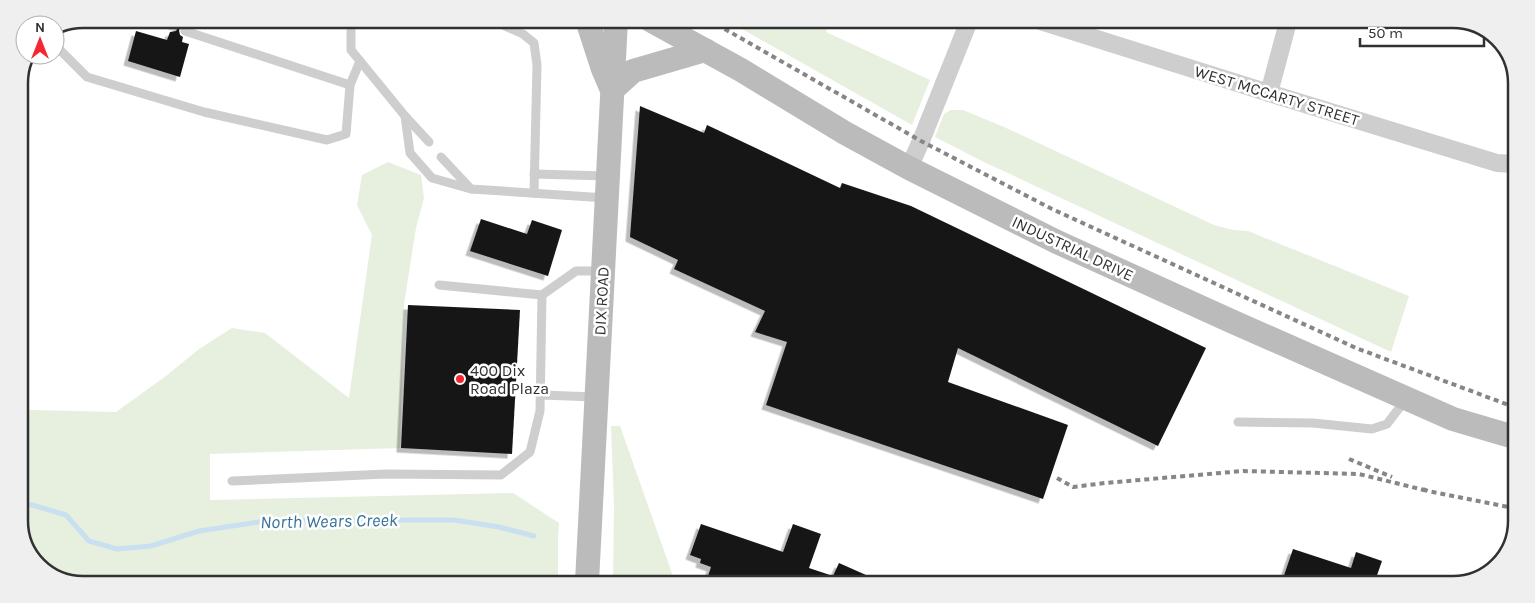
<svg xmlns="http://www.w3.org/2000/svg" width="1535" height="603" font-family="Karla,sans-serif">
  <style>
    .green { fill: #e7efde }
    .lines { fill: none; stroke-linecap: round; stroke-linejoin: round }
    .stream { stroke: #c9e0f0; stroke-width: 5 }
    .building { fill: #181818; filter: url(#shadow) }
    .service { stroke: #cecece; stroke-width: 9 }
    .minor { stroke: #cecece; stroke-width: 18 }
    .secondary { stroke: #bbb; stroke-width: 24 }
    .rail { stroke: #868686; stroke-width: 4; stroke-dasharray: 5 4; stroke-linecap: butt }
    .poi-dot { fill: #f42732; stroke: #fff; stroke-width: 2 }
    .labels { text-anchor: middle; stroke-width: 5; stroke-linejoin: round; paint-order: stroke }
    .street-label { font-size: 16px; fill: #313131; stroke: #fff }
    .poi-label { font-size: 16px; fill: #313131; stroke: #fff; text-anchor: start }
    .water-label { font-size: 18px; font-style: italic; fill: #37739b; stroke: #fff }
    .rim { fill: none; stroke: #313131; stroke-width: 2.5 }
  </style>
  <defs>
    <filter id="shadow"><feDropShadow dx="-4.5" dy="4.5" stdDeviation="0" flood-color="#0004"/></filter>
  </defs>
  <rect width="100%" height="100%" fill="#fff"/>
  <!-- green -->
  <g class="green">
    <path d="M726 20 830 21 826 32 930 80 912 125Z"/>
    <path d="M951 110H963L1004 127 1214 225 1233 230 1248 231 1409 296 1391 352 984 162 935 137 944 114Z"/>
    <path d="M388 162 421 175 424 198 416 228 404 304 400 448 210 454V500L513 493 559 523 558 537V582L62 581 32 560 19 525V407L29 410 116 412 166 376 199 349 232 328 265 333 349 398 372 235 357 205 362 175Z"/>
    <path d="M611 426H620L675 582H613L614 506Z"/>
  </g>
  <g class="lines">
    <!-- stream -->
    <path class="stream" d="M19 504 32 505 66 515 89 541 117 549 151 546 199 531 272 520H454L499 527 534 536"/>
  </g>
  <!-- building -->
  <g class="building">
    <path d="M174 19H189L187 25 181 26 179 30 180 35 183 37 182 42 189 44 180 77 128 61 136 31 167 40 170 32 176 31 178 27V24Z"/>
    <path d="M640 106 704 133 707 125 840 188 842 183 911 206 1206 348 1158 446 958 348 948 382 1068 425 1043 499 766 405 787 342 755 332 765 311 674 269 678 260 630 237Z"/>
    <path d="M481 219 527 234 532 220 562 230 548 276 470 251Z"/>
    <path d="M408 305 520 310 512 454 401 448Z"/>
    <path d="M701 524 783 552 793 524 821 534 809 568 833 576 839 563 884 583 706 582 711 567 700 563 701 559 690 555Z"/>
    <path d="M1293 549 1351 568 1356 552 1382 561 1374 584H1281Z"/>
  </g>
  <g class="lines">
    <!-- service -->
    <g class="service">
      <path d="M149 19 172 26"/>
      <path d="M351 19V50L405 116 429 142"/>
      <path d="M391 20 496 22 523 34 534 43 537 65 534 193"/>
      <path d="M185 31 350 85 360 61"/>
      <path d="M55 45 87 77 204 112 327 140 346 134 350 85"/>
      <path d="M405 116 410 153 432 178 471 189 606 198"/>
      <path d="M441 157 471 189"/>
      <path d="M534 174 607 176"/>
      <path d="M542 295 576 271H602"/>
      <path d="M541 395 596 397"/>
      <path d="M1238 422 1313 423 1372 429 1387 424 1406 399"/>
      <path d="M232 481 386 474 501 475 530 452 540 411 542 295 439 285"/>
    </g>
    <!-- minor -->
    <g class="minor">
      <path d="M1040 21 1269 93 1497 163 1515 164"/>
      <path d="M1269 93 1288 22"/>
      <path d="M909 168 921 141 969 21"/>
    </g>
    <!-- secondary -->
    <g class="secondary">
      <path d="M587 20 603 69 612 90 633 71 705 50"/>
      <path d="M650 20 741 70 845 133 909 168 1057 242 1231 321 1453 419 1514 437"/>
      <path d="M587 582 616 20"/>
    </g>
    <!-- rail -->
    <g class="rail">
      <path d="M709 20 921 141 1052 209 1356 348 1514 407"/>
      <path d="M1349 459 1392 477"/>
      <path d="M1057 478 1073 487 1105 483 1243 471 1359 474 1428 491"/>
      <path d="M1423 489 1428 491 1513 508"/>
    </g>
  </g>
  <!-- markers -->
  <circle class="poi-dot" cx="460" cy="379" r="5"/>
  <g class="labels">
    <!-- street labels -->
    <g class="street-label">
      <text transform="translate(1277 95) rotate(17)" y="6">WEST MCCARTY STREET</text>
      <text transform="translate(1073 248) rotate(25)" y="6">INDUSTRIAL DRIVE</text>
      <text transform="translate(601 301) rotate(-87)" y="6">DIX ROAD</text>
    </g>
    <!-- poi labels -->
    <g class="poi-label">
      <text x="470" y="376">400 Dix<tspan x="470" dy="18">Road Plaza</tspan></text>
    </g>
    <!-- water labels -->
    <g class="water-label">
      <text transform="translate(329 521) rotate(-1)" y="6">North Wears Creek</text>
    </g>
  </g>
  <!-- crop -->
  <path d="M0 0H1535V603H0ZM83 28H1453A55 55 0 0 1 1508 83V521A55 55 0 0 1 1453 576H83A55 55 0 0 1 28 521V83A55 55 0 0 1 83 28Z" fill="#efefef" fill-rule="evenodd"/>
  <path class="rim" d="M83 28H1453A55 55 0 0 1 1508 83V521A55 55 0 0 1 1453 576H83A55 55 0 0 1 28 521V83A55 55 0 0 1 83 28Z"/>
  <!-- north arrow -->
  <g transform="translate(40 40)"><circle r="24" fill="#ffffff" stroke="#adadad"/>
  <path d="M0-4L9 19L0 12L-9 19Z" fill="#f42732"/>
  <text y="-8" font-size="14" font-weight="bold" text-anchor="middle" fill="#313131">N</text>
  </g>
  <!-- scale -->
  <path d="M1360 38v8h124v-8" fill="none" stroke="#313131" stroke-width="2.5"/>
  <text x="1368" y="38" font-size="15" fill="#313131" stroke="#ffffff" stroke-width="4" paint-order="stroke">50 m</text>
</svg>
